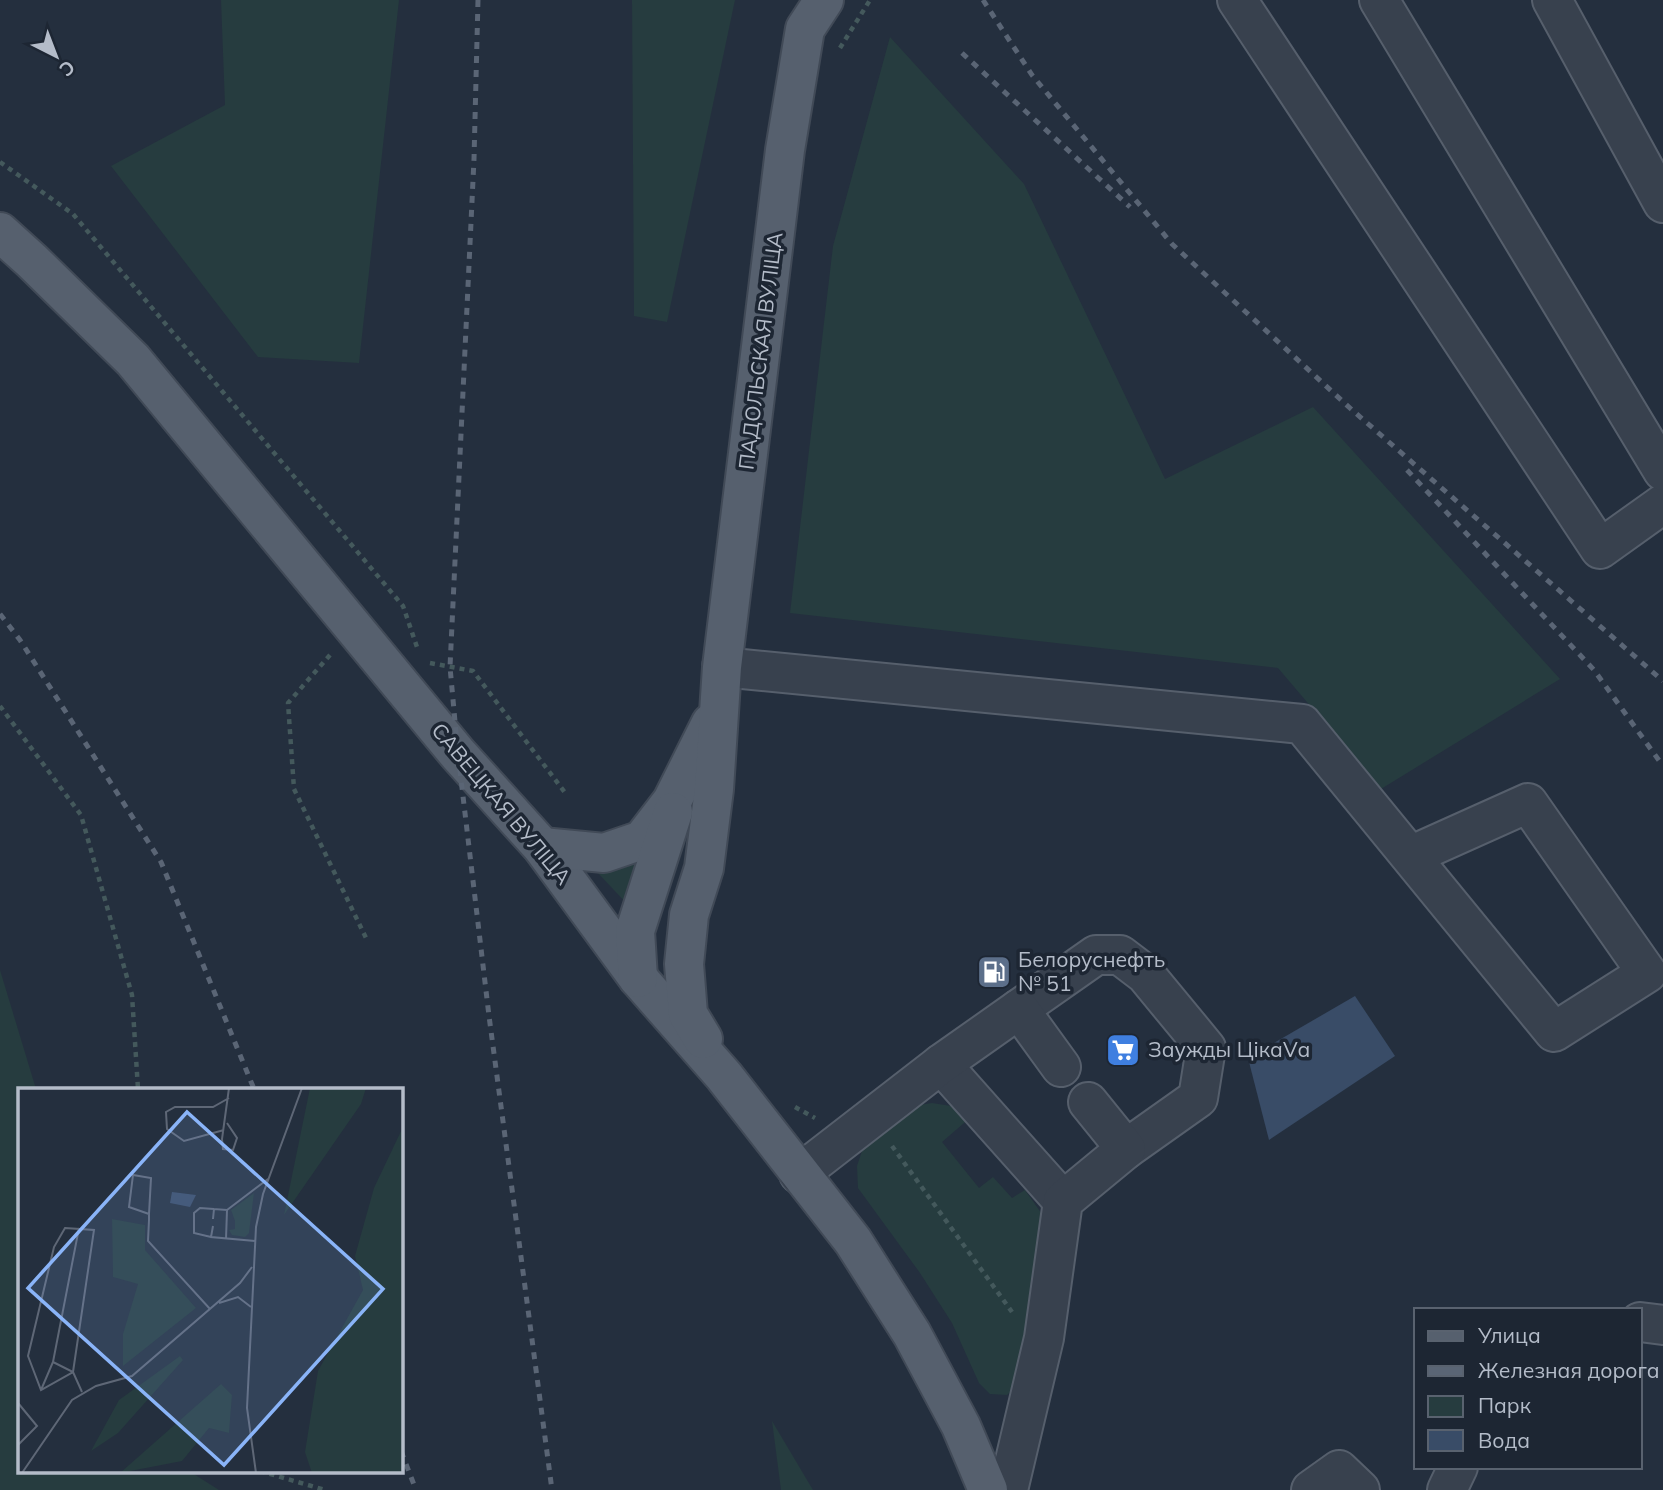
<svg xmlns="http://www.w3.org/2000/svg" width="1663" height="1490" font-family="Mulish,sans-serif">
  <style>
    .green { fill: #263c3f }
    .water { fill: #394c67 }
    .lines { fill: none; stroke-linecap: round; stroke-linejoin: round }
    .minor-casing { stroke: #565f6c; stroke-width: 42 }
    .major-casing { stroke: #414a57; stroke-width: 42 }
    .path { stroke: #44595c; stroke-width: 4.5; stroke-dasharray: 5 5; stroke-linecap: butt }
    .minor { stroke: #38414e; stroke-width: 38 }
    .major { stroke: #56606e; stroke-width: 38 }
    .rail { stroke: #5a6575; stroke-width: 5; stroke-dasharray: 7 7; stroke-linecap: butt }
    .labels { text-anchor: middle; stroke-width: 7; stroke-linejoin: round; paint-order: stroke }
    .street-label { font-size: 21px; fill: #b4bcc9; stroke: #1d2633 }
    .poi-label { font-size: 21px; fill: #b4bcc9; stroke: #1d2633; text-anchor: start }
    .inset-road { fill: none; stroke: #5e6776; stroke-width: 2 }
    .view { fill: #8ab4f8; fill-opacity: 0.15; stroke: #8ab4f8; stroke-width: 3.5 }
    .inset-edge { fill: none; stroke: #b4bcc9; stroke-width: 3.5 }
  </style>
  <rect width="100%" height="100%" fill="#242f3e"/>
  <!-- green -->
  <g class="green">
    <path d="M221 0H399L359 363 258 357 111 166 225 105Z"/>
    <path d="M632 0H735L667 322 634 316Z"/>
    <path d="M890 37 1024 184 1165 479 1313 407 1560 679 1381 789 1278 668 790 613 833 246Z"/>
    <path d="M642 863 629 906 597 872Z"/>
    <path d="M0 970 36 1089H19V1471H189L219 1490H0Z"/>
    <path d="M932 1103 964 1108 971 1117 942 1142 979 1188 993 1177 1012 1198 1025 1190 1044 1217 1018 1384 1007 1395 990 1394 979 1383 952 1323 920 1273 858 1188 857 1166 863 1148 913 1106Z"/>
    <path d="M772 1421 813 1490H781Z"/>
  </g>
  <!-- water -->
  <path class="water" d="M1355 996 1395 1056 1269 1140 1248 1058Z"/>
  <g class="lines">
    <!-- minor casing -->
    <g class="minor-casing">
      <g id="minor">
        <path d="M1237 0 1600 549 1663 504"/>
        <path d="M1379 0 1663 471"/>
        <path d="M1552 0 1663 203"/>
        <path d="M722 667 1302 724C1386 827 1470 930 1554 1032L1647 973 1528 803 1410 856"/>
        <path d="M1019 1009 1096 955H1120L1145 974 1206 1048 1198 1098 1126 1149"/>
        <path d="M941 1064 1063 1201"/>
        <path d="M799 1174 941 1064 1019 1009 1061 1067"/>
        <path d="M1640 1322 1663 1325"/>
        <path d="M1008 1490 1044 1338 1063 1201 1126 1149 1088 1102"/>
        <path d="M1311 1490 1339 1470 1360 1490"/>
        <path d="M1447 1490 1458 1467"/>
      </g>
    </g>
    <!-- major casing -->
    <g class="major-casing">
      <g id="major">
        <path d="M0 232 32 261 133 360 458 754 542 847 638 978 724 1076 853 1241 912 1334 961 1426 988 1490"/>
        <path d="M542 847 604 853 642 840 672 801 711 723"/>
        <path d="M638 978 635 931 673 812"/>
        <path d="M703 1039 688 1014 684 964 689 915 704 868 714 789 722 667 785 150 805 29 824 0"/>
      </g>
    </g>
    <!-- path -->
    <g class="path">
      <path d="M840 48 870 0"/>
      <path d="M0 162 73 214 403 606 417 647"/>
      <path d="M330 655 288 703 294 789 366 938"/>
      <path d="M430 663 473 671 566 794"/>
      <path d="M0 706 81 815 132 995 138 1089"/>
      <path d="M795 1107 815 1118"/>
      <path d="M892 1146 1012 1312"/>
      <path d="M260 1471 325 1490"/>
    </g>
    <!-- minor -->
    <use href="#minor" class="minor"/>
    <!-- major -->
    <use href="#major" class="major"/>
    <!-- rail -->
    <g class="rail">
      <path d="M478 0 474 159 450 667 458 754 489 1016 552 1490"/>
      <path d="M983 0 1032 75 1172 244 1351 409 1663 681"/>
      <path d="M962 53 1130 207"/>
      <path d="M1407 470 1594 670 1663 766"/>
      <path d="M0 614 20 640 161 862 254 1089"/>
      <path d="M401 1451 416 1490"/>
    </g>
  </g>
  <!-- icons -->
  <defs>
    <g id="fuel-square" transform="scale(1.75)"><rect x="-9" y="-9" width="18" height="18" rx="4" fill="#5c6f8a" stroke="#1d2633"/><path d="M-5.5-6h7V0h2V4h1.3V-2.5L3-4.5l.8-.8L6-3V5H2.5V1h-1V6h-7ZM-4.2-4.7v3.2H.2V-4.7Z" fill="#fff"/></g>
    <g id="supermarket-square" transform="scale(1.75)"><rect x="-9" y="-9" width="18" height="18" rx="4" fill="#3f7fe0" stroke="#1d2633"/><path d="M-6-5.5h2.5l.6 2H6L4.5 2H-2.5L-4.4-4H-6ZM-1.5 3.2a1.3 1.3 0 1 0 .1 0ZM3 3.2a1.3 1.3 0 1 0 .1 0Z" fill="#fff"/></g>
  </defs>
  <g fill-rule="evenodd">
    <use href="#fuel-square" x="994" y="972"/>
    <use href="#supermarket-square" x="1123" y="1050"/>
  </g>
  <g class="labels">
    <!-- street labels -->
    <g class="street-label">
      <text transform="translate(761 351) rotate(-83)" y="7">ПАДОЛЬСКАЯ ВУЛІЦА</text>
      <text transform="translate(501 804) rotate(50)" y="7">САВЕЦКАЯ ВУЛІЦА</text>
    </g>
    <!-- poi labels -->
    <g class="poi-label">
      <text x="1018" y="967">Белоруснефть<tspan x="1018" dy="24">№ 51</tspan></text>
      <text x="1148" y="1057">Заужды ЦікаVа</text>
    </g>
  </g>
  <!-- overview -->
  <g transform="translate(18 1088)">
    <rect width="385" height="385" fill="#242f3e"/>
    <path d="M292 0H348L343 16 266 127ZM385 39V385H294L287 364 300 283 345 202 337 168 356 100ZM236 105 231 145 227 149 214 147 211 142 217 141V133L213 122ZM94 131 127 137V162L178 220 105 278V246L120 196 95 189ZM162 268 165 272 100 345 73 363 101 312ZM203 296 214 307 211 345 191 340 164 373 102 385Z" fill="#263c3f"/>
    <path d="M154 104 178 107 172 119 152 115Z" fill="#394c67"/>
    <path class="inset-road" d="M209 35 219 50 215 62 205 61 204 51 211 0M206 42 166 53 149 41 148 24 157 19H195L211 10M131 126 111 119 115 87 133 90 131 126V132L130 153 192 221M195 131 196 121 209 122 250 91M195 138 193 149 237 153M47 140 76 142 55 284 23 302 10 268 36 159ZM193 149 176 145V125L182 120 196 121M208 151 209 122M201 215 220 209 233 219M35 274 55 284 64 304M23 302 35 274 61 140M0 315 19 338 0 357M4 385 54 312 78 298 114 288 222 195 234 179M238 385 229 320 238 139 245 106 284 0"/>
    <path class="view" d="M169 24 365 201 206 377 10 200Z"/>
    <rect width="385" height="385" class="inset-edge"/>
  </g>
  <!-- legend -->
  <rect x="1414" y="1308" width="228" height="161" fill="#1d2633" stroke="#59626f" stroke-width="2"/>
  <rect x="1428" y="1331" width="35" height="10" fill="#56606e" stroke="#59626f" stroke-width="2"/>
  <text x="1478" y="1343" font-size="21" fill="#b4bcc9">Улица</text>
  <rect x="1428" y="1366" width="35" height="10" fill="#5a6575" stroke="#59626f" stroke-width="2"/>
  <text x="1478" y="1378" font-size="21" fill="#b4bcc9">Железная дорога</text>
  <rect x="1428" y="1396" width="35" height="21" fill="#263c3f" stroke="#59626f" stroke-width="2"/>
  <text x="1478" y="1413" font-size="21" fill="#b4bcc9">Парк</text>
  <rect x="1428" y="1430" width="35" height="21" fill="#394c67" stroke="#59626f" stroke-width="2"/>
  <text x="1478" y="1448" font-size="21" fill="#b4bcc9">Вода</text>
  <!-- north arrow -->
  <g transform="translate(56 56) rotate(138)" stroke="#1d2633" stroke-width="5" paint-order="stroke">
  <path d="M0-5L12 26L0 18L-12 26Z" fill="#b4bcc9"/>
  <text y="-10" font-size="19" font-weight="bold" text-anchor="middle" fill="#b4bcc9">С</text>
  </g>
</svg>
